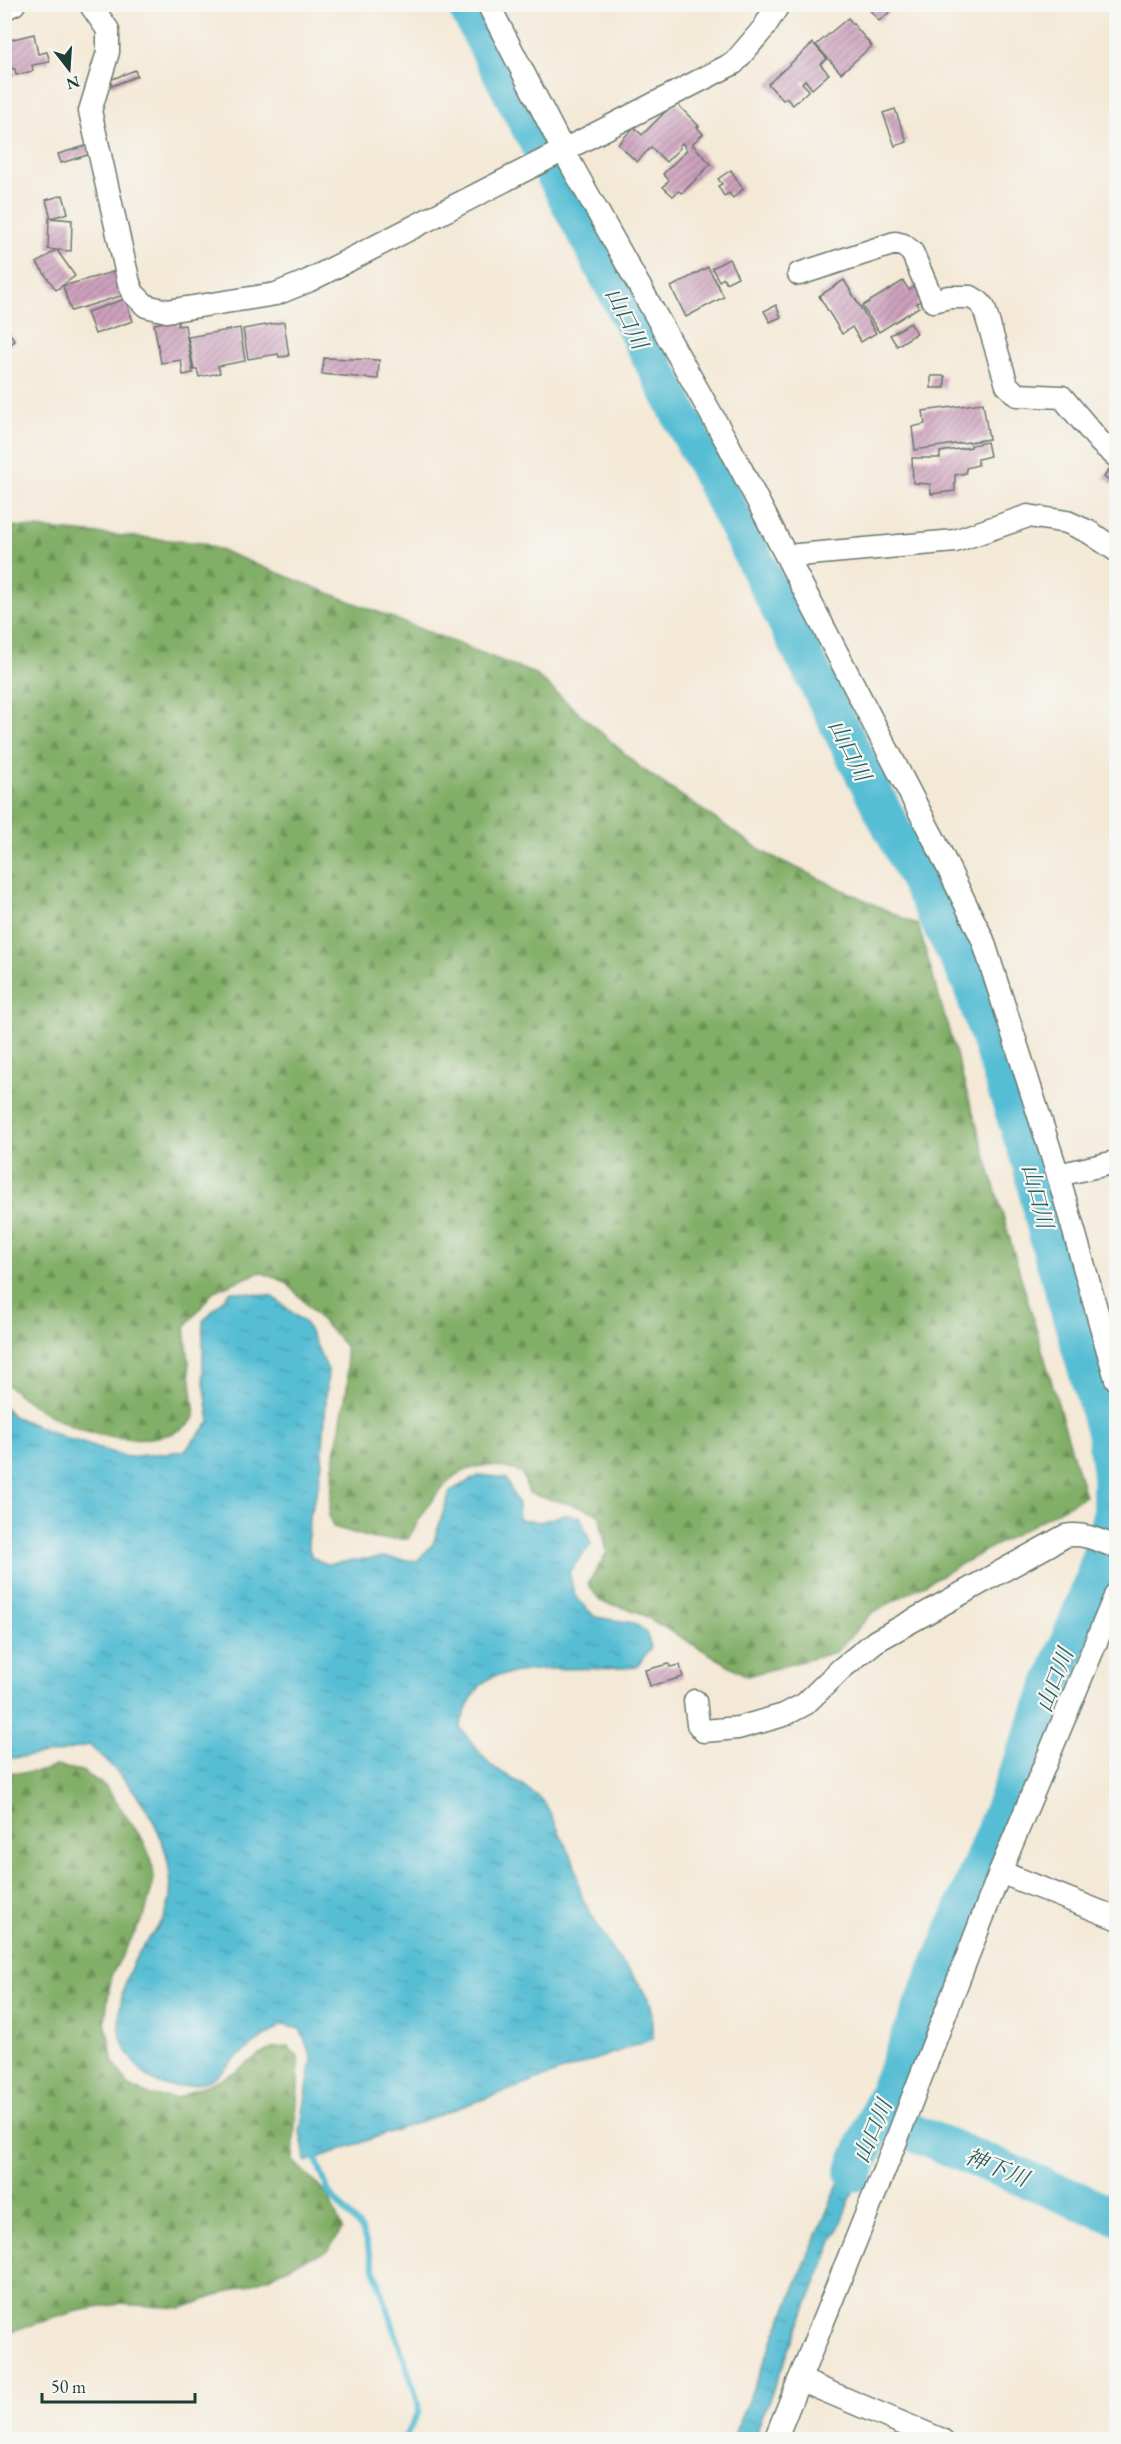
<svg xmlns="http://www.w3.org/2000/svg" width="1121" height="2444" font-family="'EB Garamond','Noto Serif JP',serif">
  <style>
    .forest { fill: url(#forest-firs); stroke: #50764e; stroke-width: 1.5 }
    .water { fill: url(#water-ripples); stroke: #3b7e84; stroke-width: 1.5 }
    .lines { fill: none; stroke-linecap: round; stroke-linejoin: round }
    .stream { stroke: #57bed4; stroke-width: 6 }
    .river { stroke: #57bed4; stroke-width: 38 }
    .building { fill: url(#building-hatch) }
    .street-casing { stroke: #6a796d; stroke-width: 25 }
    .street { stroke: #fff; stroke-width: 22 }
    .labels { text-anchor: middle; stroke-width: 4.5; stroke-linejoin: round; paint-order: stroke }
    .water-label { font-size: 22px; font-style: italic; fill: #2d5d5c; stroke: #f6f6f2 }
  </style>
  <defs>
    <pattern id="forest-firs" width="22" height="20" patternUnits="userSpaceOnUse" patternTransform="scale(1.5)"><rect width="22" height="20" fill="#82af67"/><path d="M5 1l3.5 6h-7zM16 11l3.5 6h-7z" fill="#6a9056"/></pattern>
    <pattern id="water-ripples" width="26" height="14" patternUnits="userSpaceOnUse" patternTransform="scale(1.5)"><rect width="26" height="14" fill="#57bed4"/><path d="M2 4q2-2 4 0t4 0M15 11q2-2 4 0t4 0" fill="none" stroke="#479cad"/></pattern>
    <pattern id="building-hatch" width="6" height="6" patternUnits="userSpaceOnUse" patternTransform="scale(1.5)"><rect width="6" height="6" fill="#cea1bd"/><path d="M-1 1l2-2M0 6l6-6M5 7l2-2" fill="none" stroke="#a7849a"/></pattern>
  </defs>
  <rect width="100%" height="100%" fill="#f6f6f2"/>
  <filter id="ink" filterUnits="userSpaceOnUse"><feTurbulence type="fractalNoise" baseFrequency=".0167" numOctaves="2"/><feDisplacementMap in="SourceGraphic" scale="12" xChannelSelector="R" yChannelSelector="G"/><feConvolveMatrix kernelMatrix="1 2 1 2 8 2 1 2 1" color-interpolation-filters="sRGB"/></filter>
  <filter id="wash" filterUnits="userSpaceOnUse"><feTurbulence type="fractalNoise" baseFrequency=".008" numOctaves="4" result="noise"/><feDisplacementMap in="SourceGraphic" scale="24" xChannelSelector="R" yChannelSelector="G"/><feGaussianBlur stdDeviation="1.35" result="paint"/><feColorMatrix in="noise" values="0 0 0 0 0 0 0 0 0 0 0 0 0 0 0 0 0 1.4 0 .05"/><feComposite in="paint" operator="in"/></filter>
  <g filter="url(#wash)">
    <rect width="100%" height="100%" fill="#f4e9d7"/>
    <!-- forest -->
    <g class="forest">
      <path d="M5 517 12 526 202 543 535 674 641 768 765 853 918 925 1085 1496 872 1613 836 1652 747 1676 638 1612 600 1601 588 1584 607 1552 599 1514C576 1504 552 1501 529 1493L522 1473C513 1470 503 1467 494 1466 450 1461 426 1508 408 1539H374L333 1527 329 1516 335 1454 348 1382 345 1346 286 1282 260 1272 214 1291 185 1327 195 1417C170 1450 99 1439 67 1424 45 1414 22 1399 5 1383Z"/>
      <path d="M55 1766 82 1771 105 1786 143 1840 152 1861 154 1880 145 1914 111 1976 105 2021 114 2062 128 2085 151 2096 176 2098 234 2073 259 2055 275 2048 288 2047 298 2056C300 2092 294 2126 293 2161L328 2195 342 2229 328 2251 298 2262 270 2277 182 2308 119 2304 78 2311 5 2333V1772C20 1773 41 1774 55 1766Z"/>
    </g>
    <!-- water -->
    <g class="water">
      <path d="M231 1291 272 1296 306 1324 328 1370 322 1463 318 1487 309 1516 308 1546 312 1557 326 1564 383 1557 417 1561 433 1544 450 1491 480 1475 506 1478 518 1505 519 1519 540 1522 562 1515 580 1516 591 1544 569 1572 575 1596 595 1617 634 1623 646 1632 651 1647 637 1667C593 1671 551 1665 508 1674 503 1675 494 1675 490 1678 474 1687 464 1712 460 1728L490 1765 524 1786 545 1803 574 1862 582 1898 613 1952 639 1983 651 2004 653 2039 306 2162 300 2132 312 2059 300 2029 282 2025C268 2034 254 2043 241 2054 231 2061 221 2075 209 2080 187 2089 159 2091 143 2072 133 2060 122 2048 120 2033 117 2007 125 1976 138 1954 145 1942 155 1933 162 1921 171 1908 172 1883 169 1868 161 1817 127 1778 89 1745L55 1753 5 1759V1407L13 1416 66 1438 127 1457 184 1451 210 1422 203 1375V1321Z"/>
      <path d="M864 2122 879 2128 753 2439H732Z"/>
    </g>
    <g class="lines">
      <!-- stream -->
      <path class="stream" d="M313 2151 329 2193 362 2230 418 2402 419 2412 403 2440"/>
      <!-- river -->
      <g class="river">
        <path d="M465 4 648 352 971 983 1031 1164 1049 1242 1106 1435 1111 1476V1516L1094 1579 968 1898 854 2172"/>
        <path d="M877 2118 1116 2216"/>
      </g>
    </g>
    <g id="blocks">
      <!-- building -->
      <g class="building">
        <path d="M874 4H888L892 10 879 21 869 9Z"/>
        <path d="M848 18 872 46 841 73 816 45Z"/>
        <path d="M34 34 38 54 47 52 50 62 32 65 33 71 16 75 15 69H12L5 41Z"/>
        <path d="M813 43 827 59 820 64 829 74 812 89 805 80 802 83 809 90 793 105 786 98 783 100 768 84Z"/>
        <path d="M4 52 12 77 4 79Z"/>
        <path d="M135 70 137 76 112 86 110 80Z"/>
        <path d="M675 102 699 126 697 127 703 134 692 144 711 164 682 193 679 191 673 196 663 187 669 180 663 174 687 150 682 143 679 146 680 148 666 162 651 147 637 162 618 144 634 127 642 135Z"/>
        <path d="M895 109 907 142 895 146 883 113Z"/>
        <path d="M89 145 91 154 61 163 58 154Z"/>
        <path d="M731 170 743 189 733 198 729 193 724 196 718 186 722 184 718 179Z"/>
        <path d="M63 195 68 213 51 218 46 200Z"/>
        <path d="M49 218 72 220 71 251 57 250 75 276 56 290 37 263 56 250 48 249Z"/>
        <path d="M729 259 738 277 726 283 724 278 719 281 712 268Z"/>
        <path d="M708 267 724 297 686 317 671 287Z"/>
        <path d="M120 270 124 295 71 311 63 286Z"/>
        <path d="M844 280 876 333 861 342 852 327 842 334 819 296Z"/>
        <path d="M903 281 909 290 916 285 925 299 917 303 919 307 879 332 862 306Z"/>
        <path d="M125 299 133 321 95 334 87 312Z"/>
        <path d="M776 305 781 317 770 322 764 311Z"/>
        <path d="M178 320V326L185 325 193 373 183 375 181 360 161 363 154 324Z"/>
        <path d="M284 322 289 356 279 357 278 354 248 359 243 329Z"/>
        <path d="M910 323 917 333 897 346 890 335Z"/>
        <path d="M4 325 15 341 4 348Z"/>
        <path d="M240 328 245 361 218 366 220 373 199 377 197 369 194 370 188 337Z"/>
        <path d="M324 358 379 360 378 379 322 374Z"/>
        <rect x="931" y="376" width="14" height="12"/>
        <path d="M983 403 989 439 915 450 912 427 925 424 923 411Z"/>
        <path d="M987 442 990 456 978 459V465L966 468V473L955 475V491L931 494 930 484 913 483 912 458H940V452L971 447V445Z"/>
        <path d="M1115 462 1116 463V487L1104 477Z"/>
        <path d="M669 1664 670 1667 680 1665 683 1677 650 1686 645 1670Z"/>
      </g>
    </g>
  </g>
  <g filter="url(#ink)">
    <use href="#blocks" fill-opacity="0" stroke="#6a796d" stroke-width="1.5"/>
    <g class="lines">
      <!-- street casing -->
      <g class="street-casing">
        <g id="street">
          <path d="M90 4 108 30V52L90 111 129 283 133 293 146 306 167 311 276 294 308 281 734 63 763 29 779 4"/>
          <path d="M488 4 563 150 728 444 937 845 983 940 1058 1175 1116 1379"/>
          <path d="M4 9 14 4"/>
          <path d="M799 274 895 243 903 245 912 252 933 301 949 297H971L979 302 984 308 1007 385 1017 395 1062 397 1100 442 1116 456"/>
          <path d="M787 556 955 541 1028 516 1067 522 1089 532 1116 550"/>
          <path d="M1058 1175 1116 1162"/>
          <path d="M695 1701 698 1724 704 1731 738 1728 784 1715 805 1704 841 1669 876 1641 1065 1536C1083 1532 1100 1541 1116 1547"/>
          <path d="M1000 1872 1116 1918"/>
          <path d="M800 2380 942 2440"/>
          <path d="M775 2440 898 2136 1000 1872 1116 1594"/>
        </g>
      </g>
      <!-- street -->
      <use href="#street" class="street"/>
    </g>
  </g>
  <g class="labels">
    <!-- water labels -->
    <g class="water-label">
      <text transform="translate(627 318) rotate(63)" y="8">山口川</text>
      <text transform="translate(850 750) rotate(63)" y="8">山口川</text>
      <text transform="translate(1038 1196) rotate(76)" y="8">山口川</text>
      <text transform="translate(1054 1680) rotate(-69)" y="8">山口川</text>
      <text transform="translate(872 2131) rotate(-67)" y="8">山口川</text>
      <text transform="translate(997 2167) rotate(22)" y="8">神下川</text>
    </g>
  </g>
  <!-- margin -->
  <rect width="1121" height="2444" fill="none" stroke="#f6f6f2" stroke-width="24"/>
  <!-- north arrow -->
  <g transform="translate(69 69) rotate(163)" stroke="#f6f6f2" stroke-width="4.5" paint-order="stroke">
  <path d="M0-4.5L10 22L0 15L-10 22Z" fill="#1f3d34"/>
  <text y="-9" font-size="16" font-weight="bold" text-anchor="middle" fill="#1f3d34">N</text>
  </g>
  <!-- scale -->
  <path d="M42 2393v9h153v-9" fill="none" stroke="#1f3d34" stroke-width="3"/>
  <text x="51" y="2393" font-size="18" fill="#1f3d34" stroke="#f6f6f2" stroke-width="4.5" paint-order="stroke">50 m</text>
</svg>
